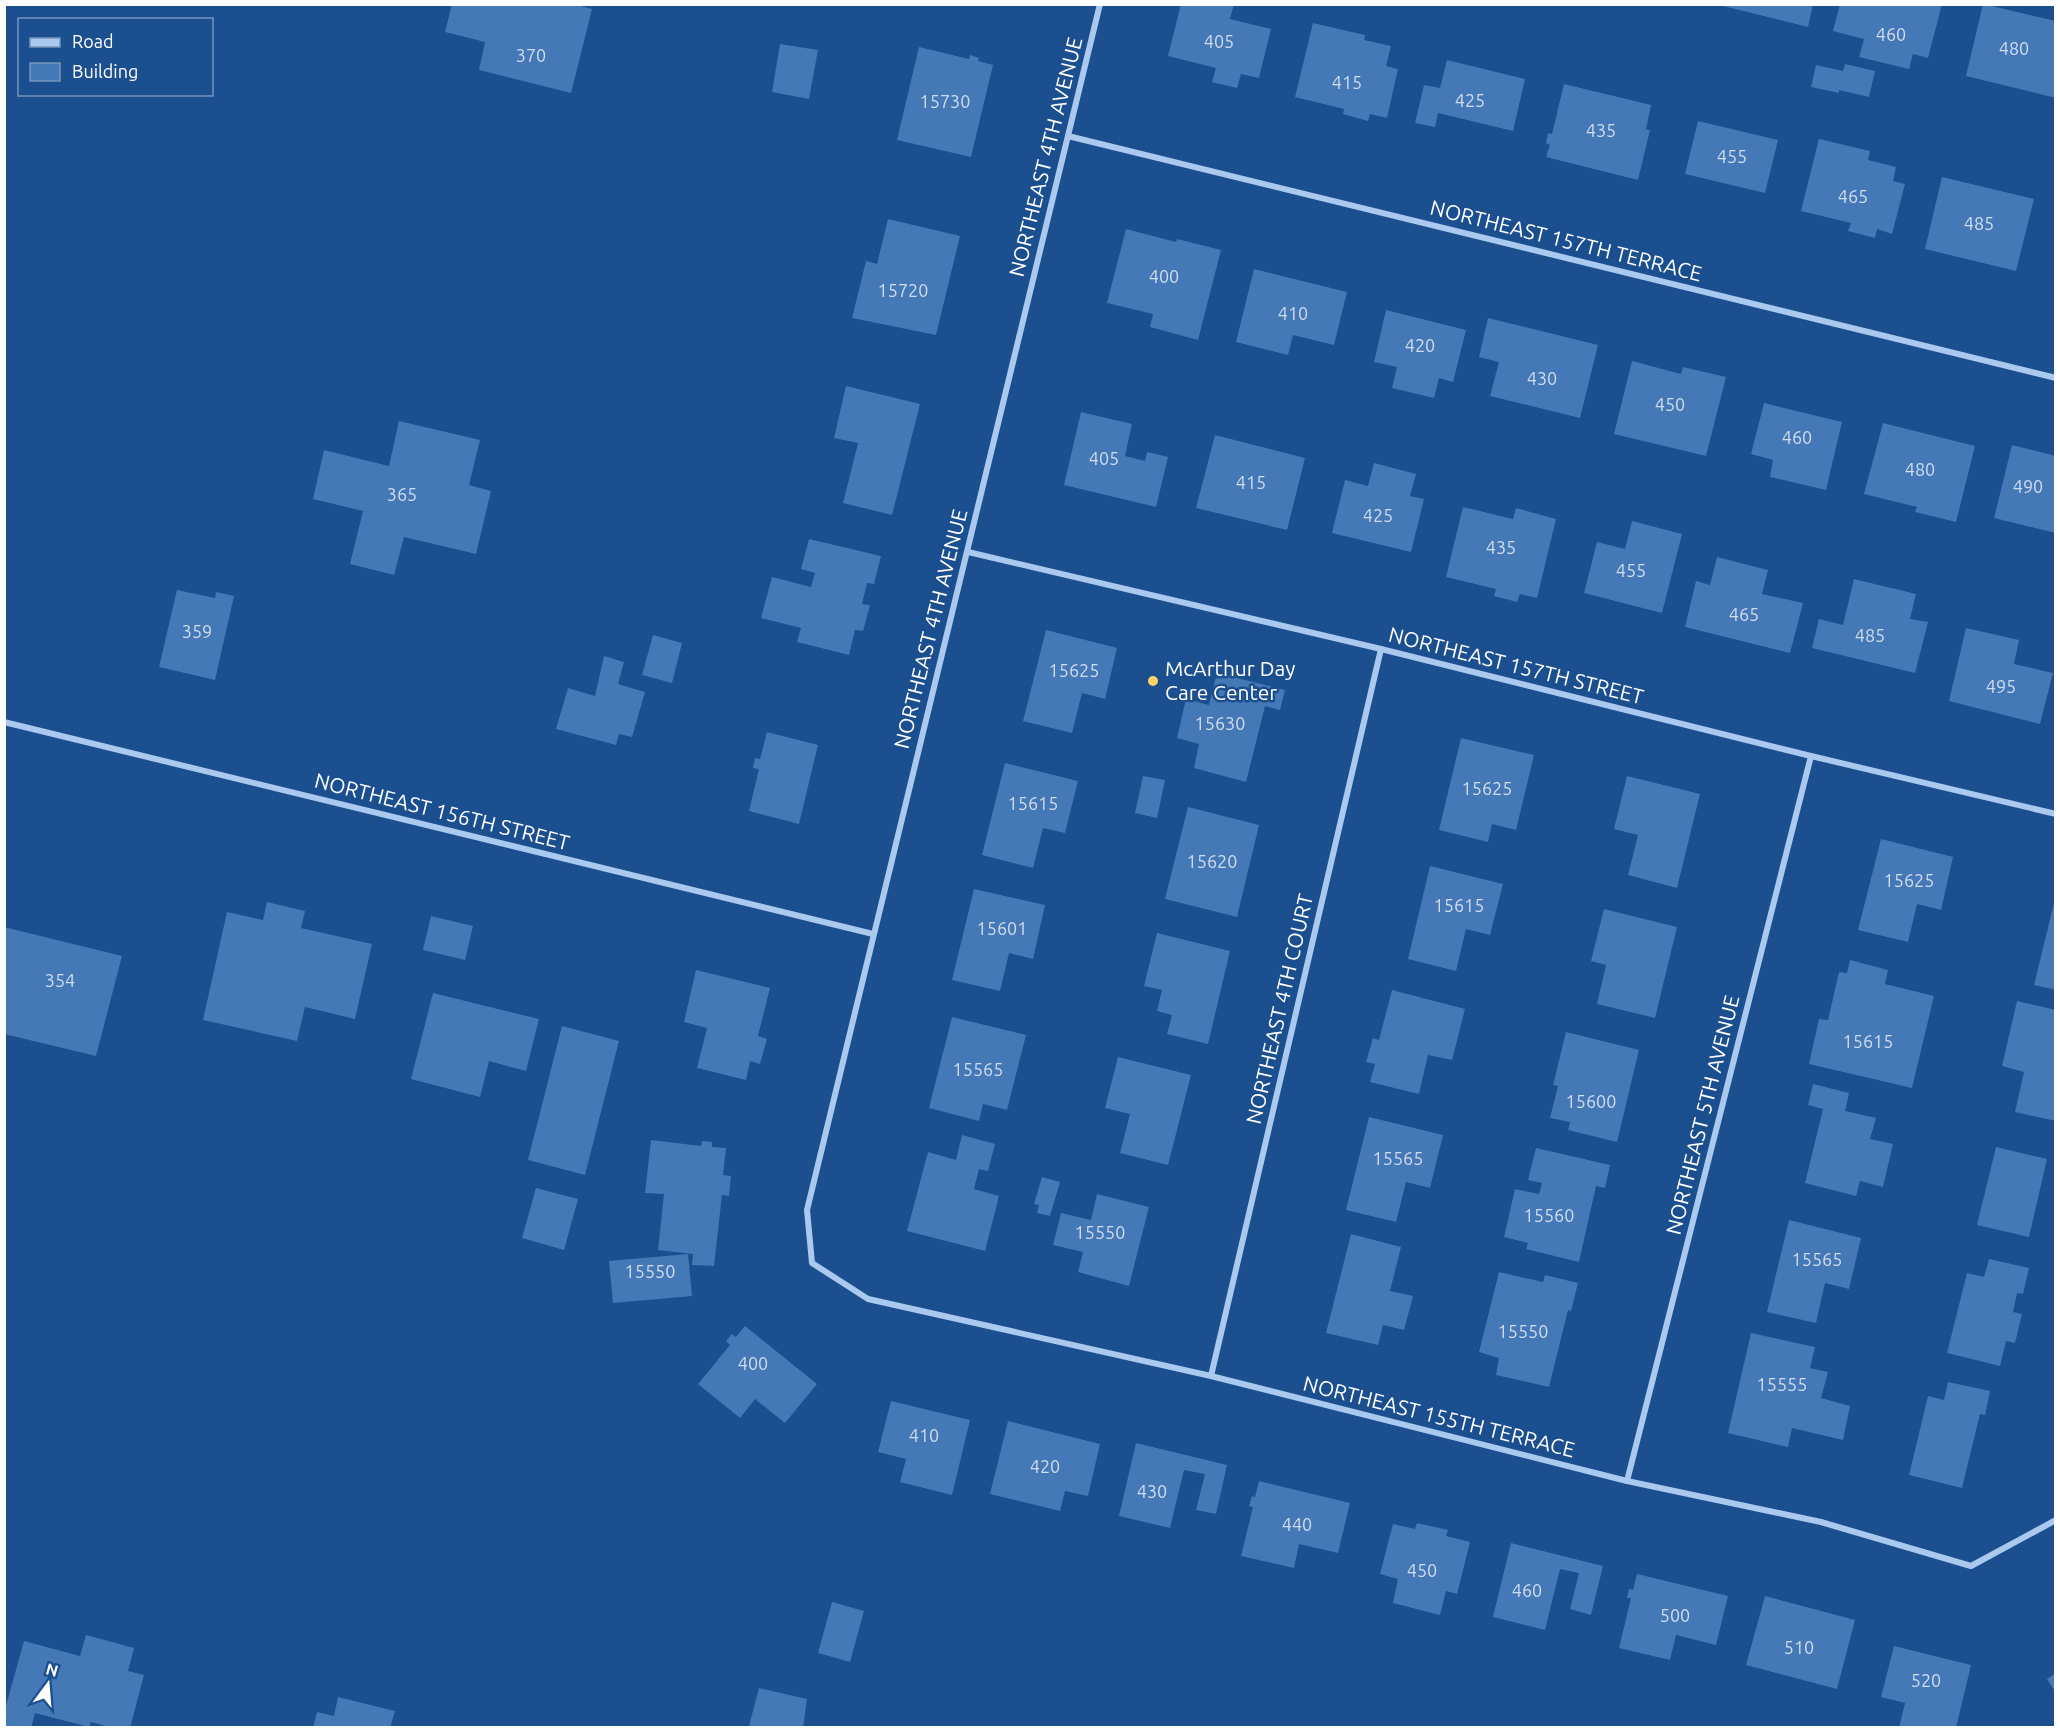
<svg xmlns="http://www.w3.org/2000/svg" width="2060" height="1732" font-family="Ubuntu,sans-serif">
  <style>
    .building { fill: #4478b7 }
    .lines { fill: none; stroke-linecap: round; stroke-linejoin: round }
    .minor { stroke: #a9c9ee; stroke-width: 6 }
    .poi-dot { fill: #ffd166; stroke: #1b4f8f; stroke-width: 2 }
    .labels { text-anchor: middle; stroke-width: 5; stroke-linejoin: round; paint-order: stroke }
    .number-label { font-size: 18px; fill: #d0dded }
    .street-label { font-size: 21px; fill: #fff; stroke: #1b4f8f }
    .poi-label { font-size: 21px; fill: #fff; stroke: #1b4f8f; text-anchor: start }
  </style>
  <rect width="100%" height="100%" fill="#1b4f8f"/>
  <!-- building -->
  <g class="building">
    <path d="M452 4H573L592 9 571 93 479 70 485 42 445 32Z"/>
    <path d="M1181 4H1234L1230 19 1271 29 1259 78 1241 74 1237 88 1212 82 1216 68 1168 56Z"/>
    <path d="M1715 4H1813L1808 27Z"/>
    <path d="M1840 4H1942L1928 58 1913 54 1909 69 1859 57 1864 39 1833 31Z"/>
    <path d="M1983 4 2056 21V98L1966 76Z"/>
    <path d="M1313 23 1365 35 1364 40 1391 46 1386 66 1398 69 1387 118 1370 114 1368 121 1343 114 1344 109 1295 97Z"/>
    <path d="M780 44 818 50 809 99 772 92Z"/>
    <path d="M919 47 969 59 970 55 979 58 978 61 993 65 971 157 897 140Z"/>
    <path d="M1447 60 1525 79 1513 131 1438 113 1435 127 1415 123 1424 85 1440 88Z"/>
    <path d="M1845 64 1875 71 1869 97 1839 90V93L1811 87 1816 65 1843 71Z"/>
    <path d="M1564 84 1651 105 1646 129 1650 130 1638 180 1546 157 1550 145 1546 143 1548 133 1552 134Z"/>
    <path d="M1698 121 1778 140 1765 193 1685 174Z"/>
    <path d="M1819 139 1870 151 1868 160 1896 167 1893 181 1905 184 1892 234 1877 229 1875 238 1848 231 1851 223 1801 211Z"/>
    <path d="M1942 177 2034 199 2016 271 1925 249Z"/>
    <path d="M888 219 960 236 936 335 852 318 866 261 877 264Z"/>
    <path d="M1126 229 1176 242 1177 239 1221 250 1198 340 1150 327 1153 314 1107 303Z"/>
    <path d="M1254 269 1347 292 1334 345 1293 335 1288 355 1236 342Z"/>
    <path d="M1386 310 1466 330 1453 382 1439 378 1434 398 1392 388 1397 367 1374 362Z"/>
    <path d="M1488 318 1598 345 1580 418 1490 396 1499 362 1479 357Z"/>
    <path d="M1632 361 1681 374 1683 367 1726 377 1706 456 1614 434Z"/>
    <path d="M846 386 920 404 892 515 843 503 858 443 834 438Z"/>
    <path d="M1764 403 1842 422 1826 490 1770 477 1773 460 1751 454Z"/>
    <path d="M1081 412 1132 424 1125 456 1145 461 1147 452 1168 457 1156 507 1064 485Z"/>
    <path d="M399 421 480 440 469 485 491 491 476 554 404 537 394 575 350 564 363 511 313 499 324 450 389 466Z"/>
    <path d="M1883 423 1975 446 1956 522 1915 512 1917 507 1864 494Z"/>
    <path d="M1215 435 1305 458 1287 530 1196 508Z"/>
    <path d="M2012 445 2056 456V533L1994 518Z"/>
    <path d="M1374 463 1416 474 1410 496 1424 499 1411 552 1332 533 1345 480 1368 486Z"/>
    <path d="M1463 507 1513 519 1516 508 1556 519 1537 598 1520 594 1517 602 1494 596 1496 589 1446 577Z"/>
    <path d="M1632 521 1682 534 1662 613 1584 593 1597 542 1625 549Z"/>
    <path d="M809 539 881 556 874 584 867 583 862 604 870 605 863 631 855 630 849 655 797 642 801 628 761 618 772 577 811 587 815 573 801 569Z"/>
    <path d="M1717 557 1768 570 1762 594 1803 603 1790 653 1685 627 1696 581 1710 585Z"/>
    <path d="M1854 579 1916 594 1910 619 1928 622 1915 673 1812 648 1819 619 1843 625Z"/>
    <path d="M177 590 215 598 216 592 234 596 215 680 159 667Z"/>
    <path d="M1966 628 2019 640 2014 664 2053 673 2040 724 1949 701Z"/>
    <path d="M1046 630 1117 648 1105 699 1082 693 1072 733 1023 721Z"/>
    <path d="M653 635 682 643 672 683 642 675Z"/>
    <path d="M604 656 624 662 618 684 645 692 632 737 619 734 616 745 556 729 568 688 595 696Z"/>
    <path d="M1217 673 1285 690 1280 710 1265 706 1246 782 1194 768 1199 744 1177 738 1186 699 1209 705Z"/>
    <path d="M767 732 818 745 799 824 749 811 759 769 753 768 755 758 760 759Z"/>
    <path d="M1461 738 1534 755 1516 830 1492 824 1488 842 1439 830Z"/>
    <path d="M1005 763 1078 781 1065 833 1043 828 1033 868 982 855Z"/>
    <path d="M1143 776 1165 780 1157 818 1135 813Z"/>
    <path d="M1627 776 1700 794 1677 888 1628 875 1638 835 1614 829Z"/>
    <path d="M1188 807 1259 825 1237 917 1165 899Z"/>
    <path d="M1881 839 1953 857 1941 910 1917 904 1908 942 1858 930Z"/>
    <path d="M1430 866 1503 884 1490 935 1466 929 1456 971 1408 959Z"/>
    <path d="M974 889 1045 905 1033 959 1009 953 1000 991 952 980Z"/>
    <path d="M2055 899H2056V990L2034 985Z"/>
    <path d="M267 902 305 911 301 928 372 944 355 1019 305 1007 297 1041 203 1020 227 912 263 920Z"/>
    <path d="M1604 909 1677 927 1655 1018 1597 1004 1606 965 1591 961Z"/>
    <path d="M431 916 473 926 465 960 423 950Z"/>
    <path d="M4 927 122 956 96 1056 4 1034Z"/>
    <path d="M1157 933 1230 951 1208 1044 1167 1034 1172 1015 1157 1011 1162 990 1144 986Z"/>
    <path d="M1850 960 1888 970 1885 984 1934 996 1912 1088 1809 1064 1819 1019 1828 1020 1839 972 1847 973Z"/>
    <path d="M696 970 770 988 758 1036 767 1039 760 1064 750 1061 746 1080 697 1068 707 1028 684 1022Z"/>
    <path d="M1392 990 1465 1009 1452 1060 1428 1055 1419 1094 1370 1082 1375 1064 1366 1062 1373 1038 1379 1040Z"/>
    <path d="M433 993 539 1019 526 1071 489 1061 480 1097 411 1079Z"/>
    <path d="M2017 1001 2056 1010V1121L2015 1112 2024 1072 2002 1066Z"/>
    <path d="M952 1017 1026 1035 1007 1110 983 1104 979 1121 929 1108Z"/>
    <path d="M562 1026 619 1041 585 1175 528 1160Z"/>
    <path d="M1566 1032 1639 1050 1617 1142 1568 1130 1570 1122 1550 1118 1558 1086 1553 1085Z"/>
    <path d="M1118 1057 1191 1075 1168 1165 1120 1153 1130 1114 1105 1108Z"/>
    <path d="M1813 1084 1849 1093 1845 1111 1876 1118 1870 1139 1893 1144 1883 1187 1860 1181 1856 1196 1805 1183 1823 1109 1808 1105Z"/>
    <path d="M1369 1117 1443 1135 1430 1188 1406 1182 1396 1222 1346 1210Z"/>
    <path d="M962 1135 995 1144 988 1171 979 1169 974 1189 999 1196 985 1251 907 1231 928 1152 956 1160Z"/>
    <path d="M651 1140 701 1146 702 1141 712 1142V1147L726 1148 723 1175 731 1176 729 1196 722 1195 714 1266 692 1265 693 1254 658 1250 664 1194 645 1193Z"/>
    <path d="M1996 1147 2047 1159 2029 1237 1977 1225Z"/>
    <path d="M1536 1148 1610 1165 1605 1188 1596 1186 1579 1262 1526 1249 1528 1243 1504 1237 1515 1189 1539 1194 1542 1183 1528 1180Z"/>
    <path d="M1042 1177 1060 1182 1050 1216 1037 1213 1039 1205 1034 1204Z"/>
    <path d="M536 1188 578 1199 564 1250 522 1238Z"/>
    <path d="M1097 1194 1149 1207 1129 1286 1078 1272 1083 1252 1053 1245 1061 1213 1091 1220Z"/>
    <path d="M1789 1220 1861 1238 1849 1289 1825 1283 1816 1323 1767 1312Z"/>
    <path d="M1351 1234 1401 1247 1390 1291 1413 1296 1404 1330 1383 1325 1378 1345 1326 1333Z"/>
    <path d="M688 1254 692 1296 613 1303 609 1261Z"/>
    <path d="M1989 1259 2029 1268 2023 1294 2017 1293 2013 1312 2022 1314 2015 1343 2006 1341 2000 1366 1947 1353 1967 1273 1984 1277Z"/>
    <path d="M1499 1272 1543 1282 1545 1275 1578 1283 1571 1311 1568 1310 1549 1387 1496 1375 1499 1358 1479 1352Z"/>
    <path d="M745 1326 817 1384 785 1423 755 1399 740 1418 698 1384 730 1345 726 1341 732 1334 736 1337Z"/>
    <path d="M1751 1333 1815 1347 1810 1368 1828 1372 1821 1398 1850 1406 1843 1440 1792 1428 1788 1447 1728 1433Z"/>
    <path d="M1948 1382 1990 1391 1985 1415 1980 1414 1962 1488 1909 1475 1928 1396 1944 1400Z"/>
    <path d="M891 1401 970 1420 952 1495 900 1482 906 1459 878 1452Z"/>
    <path d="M1008 1421 1100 1444 1088 1496 1065 1491 1060 1511 990 1494Z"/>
    <path d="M1136 1443 1227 1465 1216 1514 1196 1510 1205 1474 1184 1470 1170 1528 1119 1516Z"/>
    <path d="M1259 1481 1350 1503 1338 1553 1299 1544 1294 1568 1241 1556 1253 1507 1249 1506 1252 1496 1255 1497Z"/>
    <path d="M1417 1523 1448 1530 1446 1536 1470 1542 1457 1594 1446 1591 1440 1615 1393 1603 1398 1579 1380 1574 1393 1524 1415 1529Z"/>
    <path d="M1511 1543 1603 1566 1591 1615 1570 1609 1579 1573 1560 1569 1545 1630 1493 1617Z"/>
    <path d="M1637 1574 1728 1596 1716 1645 1676 1635 1670 1660 1619 1648 1631 1598H1627L1629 1589 1633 1590Z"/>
    <path d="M1765 1596 1855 1620 1837 1689 1746 1665Z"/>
    <path d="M832 1602 864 1611 850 1662 818 1653Z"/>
    <path d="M86 1635 134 1648 128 1671 144 1675 130 1728H113L91 1722 89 1727 35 1713 31 1728H4V1713L24 1641 80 1656Z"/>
    <path d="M1894 1646 1971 1665 1956 1728H1899L1905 1703 1881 1697Z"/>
    <path d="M2056 1673V1693L2047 1679Z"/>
    <path d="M759 1688 807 1699 803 1728 749 1726Z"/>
    <path d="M338 1697 395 1711 390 1728H313L317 1712 334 1716Z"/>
  </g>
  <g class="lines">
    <!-- minor -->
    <g class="minor">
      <path d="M1100 4 807 1210 812 1263 868 1299 1211 1376 1627 1481 1821 1522 1971 1566 2056 1520"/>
      <path d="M1068 136 2056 378"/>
      <path d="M968 552 1381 649 1811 756 2056 814"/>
      <path d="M4 722 873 934"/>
      <path d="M1211 1376 1381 649"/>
      <path d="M1627 1481 1811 756"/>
    </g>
  </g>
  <!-- markers -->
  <circle class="poi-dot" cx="1153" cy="681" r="6"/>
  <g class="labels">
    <!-- number labels -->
    <g class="number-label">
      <text x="1891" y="41">460</text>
      <text x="1219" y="48">405</text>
      <text x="2014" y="55">480</text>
      <text x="531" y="62">370</text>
      <text x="1347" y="89">415</text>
      <text x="1470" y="107">425</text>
      <text x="945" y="108">15730</text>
      <text x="1601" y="137">435</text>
      <text x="1732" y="163">455</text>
      <text x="1853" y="203">465</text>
      <text x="1979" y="230">485</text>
      <text x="1164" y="283">400</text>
      <text x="903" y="297">15720</text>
      <text x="1293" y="320">410</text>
      <text x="1420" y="352">420</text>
      <text x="1542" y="385">430</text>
      <text x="1670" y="411">450</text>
      <text x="1797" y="444">460</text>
      <text x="1104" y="465">405</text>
      <text x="1920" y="476">480</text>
      <text x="1251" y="489">415</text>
      <text x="2028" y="493">490</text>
      <text x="402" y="501">365</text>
      <text x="1378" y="522">425</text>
      <text x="1501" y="554">435</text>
      <text x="1631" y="577">455</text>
      <text x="1744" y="621">465</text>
      <text x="197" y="638">359</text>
      <text x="1870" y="642">485</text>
      <text x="1074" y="677">15625</text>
      <text x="2001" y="693">495</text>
      <text x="1220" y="730">15630</text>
      <text x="1487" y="795">15625</text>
      <text x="1033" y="810">15615</text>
      <text x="1212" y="868">15620</text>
      <text x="1909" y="887">15625</text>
      <text x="1459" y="912">15615</text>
      <text x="1002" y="935">15601</text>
      <text x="60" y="987">354</text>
      <text x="1868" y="1048">15615</text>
      <text x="978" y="1076">15565</text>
      <text x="1591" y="1108">15600</text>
      <text x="1398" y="1165">15565</text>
      <text x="1549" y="1222">15560</text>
      <text x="1100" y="1239">15550</text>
      <text x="1817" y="1266">15565</text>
      <text x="650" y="1278">15550</text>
      <text x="1523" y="1338">15550</text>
      <text x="753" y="1370">400</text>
      <text x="1782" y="1391">15555</text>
      <text x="924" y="1442">410</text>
      <text x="1045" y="1473">420</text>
      <text x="1152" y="1498">430</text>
      <text x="1297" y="1531">440</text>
      <text x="1422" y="1577">450</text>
      <text x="1527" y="1597">460</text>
      <text x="1675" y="1622">500</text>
      <text x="1799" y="1654">510</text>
      <text x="1926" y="1687">520</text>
    </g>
    <!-- street labels -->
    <g class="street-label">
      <text transform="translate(1046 157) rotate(-76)" y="7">NORTHEAST 4TH AVENUE</text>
      <text transform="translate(1566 241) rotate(14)" y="7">NORTHEAST 157TH TERRACE</text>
      <text transform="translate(931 629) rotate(-76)" y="7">NORTHEAST 4TH AVENUE</text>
      <text transform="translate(1516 666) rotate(14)" y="7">NORTHEAST 157TH STREET</text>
      <text transform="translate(442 812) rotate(14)" y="7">NORTHEAST 156TH STREET</text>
      <text transform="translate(1280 1009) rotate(-77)" y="7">NORTHEAST 4TH COURT</text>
      <text transform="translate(1703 1115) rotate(-76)" y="7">NORTHEAST 5TH AVENUE</text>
      <text transform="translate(1439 1417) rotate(14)" y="7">NORTHEAST 155TH TERRACE</text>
    </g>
    <!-- poi labels -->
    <g class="poi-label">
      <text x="1165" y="676">McArthur Day<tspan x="1165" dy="24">Care Center</tspan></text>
    </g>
  </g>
  <!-- border -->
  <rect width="2060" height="1732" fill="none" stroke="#ffffff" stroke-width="12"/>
  <!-- legend -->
  <rect x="18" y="18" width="195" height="78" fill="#1b4f8f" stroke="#7695bc" stroke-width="1.5"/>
  <rect x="30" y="38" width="30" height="9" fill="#a9c9ee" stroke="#7695bc" stroke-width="1.5"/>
  <text x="72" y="48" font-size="18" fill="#ffffff">Road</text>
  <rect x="30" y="63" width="30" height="18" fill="#4478b7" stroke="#7695bc" stroke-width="1.5"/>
  <text x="72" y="78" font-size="18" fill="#ffffff">Building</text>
  <!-- north arrow -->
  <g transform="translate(48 1684) rotate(16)" stroke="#1b4f8f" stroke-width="4.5" paint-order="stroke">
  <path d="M0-4.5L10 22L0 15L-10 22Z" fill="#ffffff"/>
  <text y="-9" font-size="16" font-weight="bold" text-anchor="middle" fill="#ffffff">N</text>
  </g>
</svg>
